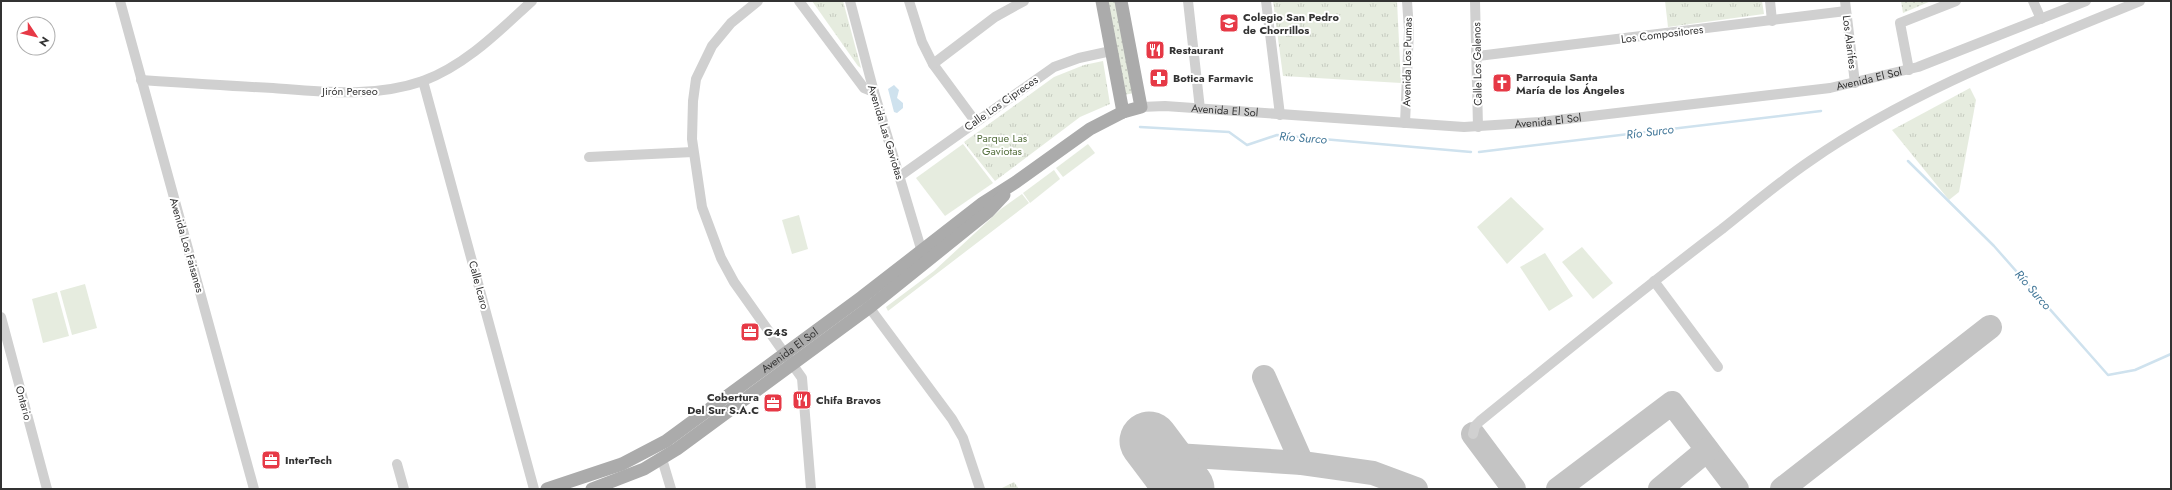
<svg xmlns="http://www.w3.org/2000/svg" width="2172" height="490" font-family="Jost,sans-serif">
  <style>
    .grass { fill: url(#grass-dots) }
    .park { fill: url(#park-tufts) }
    .garden { fill: #e6ecdf }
    .water { fill: #cfe2ee }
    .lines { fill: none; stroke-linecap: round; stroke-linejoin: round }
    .stream { stroke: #cfe2ee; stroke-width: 2.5 }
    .taxiway { stroke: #c4c4c4; stroke-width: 24 }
    .runway { stroke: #c4c4c4; stroke-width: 59 }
    .minor { stroke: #d0d0d0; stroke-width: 10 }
    .major { stroke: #ababab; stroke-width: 13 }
    .labels { text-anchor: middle; stroke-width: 4; stroke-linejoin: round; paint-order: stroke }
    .poi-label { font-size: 11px; font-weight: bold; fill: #333; stroke: #fff; text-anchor: start }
    .street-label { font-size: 11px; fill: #333; stroke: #fff }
    .park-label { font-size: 11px; fill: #56703f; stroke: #fff }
    .water-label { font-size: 12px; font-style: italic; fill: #3f7597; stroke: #fff }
  </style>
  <defs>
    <pattern id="grass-dots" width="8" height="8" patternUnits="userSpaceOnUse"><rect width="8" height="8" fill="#e6ecdf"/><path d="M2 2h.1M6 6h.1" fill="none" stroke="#c6cbc0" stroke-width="1.8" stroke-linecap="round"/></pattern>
    <pattern id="park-tufts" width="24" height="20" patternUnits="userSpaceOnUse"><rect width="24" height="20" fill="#e6ecdf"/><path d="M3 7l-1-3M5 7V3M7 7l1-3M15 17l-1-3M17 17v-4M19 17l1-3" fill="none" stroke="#c6cbc0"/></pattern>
  </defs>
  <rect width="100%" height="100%" fill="#fff"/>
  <!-- grass -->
  <g class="grass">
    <path d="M1106 1H1117L1134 93 1124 95Z"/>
    <path d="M1901 1H1931L1903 13Z"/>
  </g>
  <!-- park -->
  <g class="park">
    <path d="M812 1H843L861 68 858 66Z"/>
    <path d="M1273 1H1397L1401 83 1283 76Z"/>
    <path d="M1665 1H1762L1764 14 1668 27Z"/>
    <path d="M1103 61 1110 104 1080 117 995 181 964 142 1054 77 1084 65Z"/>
    <path d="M1970 88 1976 100 1959 192 1949 200 1892 130Z"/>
    <path d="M1014 482 1019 489H1000Z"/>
  </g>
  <!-- garden -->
  <g class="garden">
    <path d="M963 144 993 183 945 216 916 178Z"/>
    <path d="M1088 144 1095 153 1063 177 1056 168Z"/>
    <path d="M1054 170 1060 179 1030 203 1023 193Z"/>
    <path d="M1022 194 1029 203 888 311 886 307 934 271 1001 209Z"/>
    <path d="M1511 197 1544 229 1507 264 1477 227Z"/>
    <path d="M799 215 808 249 792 254 782 220Z"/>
    <path d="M1582 247 1613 283 1593 299 1562 262Z"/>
    <path d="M1545 253 1573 296 1549 311 1520 267Z"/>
    <path d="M85 284 97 328 72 335 60 291Z"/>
    <path d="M57 292 69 336 43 343 32 299Z"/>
  </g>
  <!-- water -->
  <path class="water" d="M894 85 899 90 897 98 903 103V108L897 113 894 112 888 89Z"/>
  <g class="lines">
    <!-- stream -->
    <g class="stream">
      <path d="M1140 127 1229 132 1247 145 1277 135 1471 152"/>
      <path d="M1479 152 1821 111"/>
      <path d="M1908 161 1994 246 2108 375 2135 370 2171 354"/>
    </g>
    <!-- taxiway -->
    <g class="taxiway">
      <path d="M1264 377 1302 463"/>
      <path d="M1473 434 1514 489"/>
      <path d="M1160 454 1302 463 1373 473 1416 489"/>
      <path d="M1558 489 1672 403 1737 489"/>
      <path d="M1660 489 1707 450"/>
      <path d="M1782 489 1990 327"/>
    </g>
    <!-- runway -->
    <path class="runway" d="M1149 441 1185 489"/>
    <!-- minor -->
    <g class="minor">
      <path d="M120 1 254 489"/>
      <path d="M758 1 731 23 712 46 696 79 693 101 692 139 702 207 721 258 734 282 802 378 811 489"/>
      <path d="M799 1 864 88 874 92"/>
      <path d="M850 1 874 92 922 252 925 256"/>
      <path d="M909 1 922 42 933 64 975 121"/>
      <path d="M1188 1 1200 109"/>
      <path d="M1266 1 1280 115"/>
      <path d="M1475 1 1478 127"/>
      <path d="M1770 1 1772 21"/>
      <path d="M1845 1 1855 83"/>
      <path d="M2033 1 2041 19"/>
      <path d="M1478 56 1846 11"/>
      <path d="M933 64 995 17 1024 1"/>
      <path d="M1909 70 1900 23 1956 1"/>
      <path d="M141 80C185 83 229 86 273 88 324 92 374 98 423 81 466 65 499 31 532 1"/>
      <path d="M423 81 534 489"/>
      <path id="s1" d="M1141 107 1165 106 1464 127 1540 122 1830 88 1918 67 2086 1"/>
      <path d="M1405 123 1409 30 1407 1"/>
      <path d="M589 157 693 152"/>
      <path d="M900 176 1054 67 1079 58 1111 51"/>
      <path d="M1654 281 1718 367"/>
      <path d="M866 303 952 419 963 438 980 489"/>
      <path d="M1 317 47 489"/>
      <path d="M1473 434 1475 426 1480 421C1560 356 1640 291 1722 229 1751 206 1779 182 1810 161 1911 91 2028 47 2140 1"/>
      <path d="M662 459 671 489"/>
      <path d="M397 464 404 489"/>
    </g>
    <!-- major -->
    <g class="major">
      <path d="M1102 1 1123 112"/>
      <path id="s2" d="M547 489 622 464 666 441 862 297 983 203 1016 182 1090 129 1123 112 1141 107 1121 1"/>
      <path d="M592 489 644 469 677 449 870 307 988 212 1004 195"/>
    </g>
  </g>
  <!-- icons -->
  <defs>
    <g id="university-square" transform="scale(1)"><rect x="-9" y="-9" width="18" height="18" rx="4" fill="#e63946" stroke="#fff"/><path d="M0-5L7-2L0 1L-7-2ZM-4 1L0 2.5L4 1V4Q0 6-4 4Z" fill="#fff"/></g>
    <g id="restaurant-square" transform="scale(1)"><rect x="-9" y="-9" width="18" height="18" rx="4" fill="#e63946" stroke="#fff"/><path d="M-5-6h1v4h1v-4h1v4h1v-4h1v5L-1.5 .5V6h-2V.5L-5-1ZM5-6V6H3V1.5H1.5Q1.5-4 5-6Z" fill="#fff"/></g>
    <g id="pharmacy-square" transform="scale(1)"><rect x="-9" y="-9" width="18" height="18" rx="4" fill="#e63946" stroke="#fff"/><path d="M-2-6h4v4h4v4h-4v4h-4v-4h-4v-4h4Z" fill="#fff"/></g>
    <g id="church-square" transform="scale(1)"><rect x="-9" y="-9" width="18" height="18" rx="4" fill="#e63946" stroke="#fff"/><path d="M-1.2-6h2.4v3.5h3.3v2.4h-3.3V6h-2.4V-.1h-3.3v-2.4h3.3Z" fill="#fff"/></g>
    <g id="office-square" transform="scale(1)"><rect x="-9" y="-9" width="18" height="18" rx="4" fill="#e63946" stroke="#fff"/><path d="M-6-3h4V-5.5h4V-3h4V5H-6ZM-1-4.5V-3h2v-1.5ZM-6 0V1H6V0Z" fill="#fff"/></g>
  </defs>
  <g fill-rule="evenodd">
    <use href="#university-square" x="1229" y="23"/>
    <use href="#restaurant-square" x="1155" y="50"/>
    <use href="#pharmacy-square" x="1159" y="78"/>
    <use href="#church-square" x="1502" y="83"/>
    <use href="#office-square" x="750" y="332"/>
    <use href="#restaurant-square" x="802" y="400"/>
    <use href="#office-square" x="773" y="403"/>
    <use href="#office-square" x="271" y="460"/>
  </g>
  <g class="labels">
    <!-- poi labels -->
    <g class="poi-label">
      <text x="1243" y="21">Colegio San Pedro<tspan x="1243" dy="13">de Chorrillos</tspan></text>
      <text x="1169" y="54">Restaurant</text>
      <text x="1516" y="81">Parroquia Santa<tspan x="1516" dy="13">María de los Ángeles</tspan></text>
      <text x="1173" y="82">Botica Farmavic</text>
      <text x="764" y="336">G4S</text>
      <text x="759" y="401" text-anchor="end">Cobertura<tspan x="759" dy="13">Del Sur S.A.C</tspan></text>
      <text x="816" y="404">Chifa Bravos</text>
      <text x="285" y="464">InterTech</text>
    </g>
    <!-- street labels -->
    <g class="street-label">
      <text transform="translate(1662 34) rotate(-7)" y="4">Los Compositores</text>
      <text transform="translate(1850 42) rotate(83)" y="4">Los Alarifes</text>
      <text transform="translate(1407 62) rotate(-89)" y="4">Avenida Los Pumas</text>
      <text transform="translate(1477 64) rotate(-91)" y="4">Calle Los Galenos</text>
      <text dy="4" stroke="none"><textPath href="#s1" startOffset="732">Avenida El Sol</textPath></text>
      <text x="350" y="95">Jirón Perseo</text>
      <text transform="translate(1001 103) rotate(-35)" y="4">Calle Los Cipreces</text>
      <text dy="4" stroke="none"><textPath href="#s1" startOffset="84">Avenida El Sol</textPath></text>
      <text dy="4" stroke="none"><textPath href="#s1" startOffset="408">Avenida El Sol</textPath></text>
      <text transform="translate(886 132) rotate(73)" y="4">Avenida Las Gaviotas</text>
      <text transform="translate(187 245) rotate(74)" y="4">Avenida Los Faisanes</text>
      <text transform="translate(479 285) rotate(75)" y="4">Calle Icaro</text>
      <text dy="4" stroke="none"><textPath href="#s2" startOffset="282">Avenida El Sol</textPath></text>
      <text transform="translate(24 403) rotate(75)" y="4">Ontario</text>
    </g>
    <!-- park labels -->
    <g class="park-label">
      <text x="1002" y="142">Parque Las<tspan x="1002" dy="13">Gaviotas</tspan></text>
    </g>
    <!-- water labels -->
    <g class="water-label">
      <text transform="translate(1650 132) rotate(-7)" y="4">Río Surco</text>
      <text transform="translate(1303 138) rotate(4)" y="4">Río Surco</text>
      <text transform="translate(2033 290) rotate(49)" y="4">Río Surco</text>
    </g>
  </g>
  <!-- border -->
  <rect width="2172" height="490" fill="none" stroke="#333333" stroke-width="4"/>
  <!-- north arrow -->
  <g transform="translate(36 36) rotate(125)"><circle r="19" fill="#ffffff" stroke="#adadad"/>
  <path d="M0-3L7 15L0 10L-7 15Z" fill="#e63946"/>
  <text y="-6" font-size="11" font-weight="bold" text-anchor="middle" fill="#333333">N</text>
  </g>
</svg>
